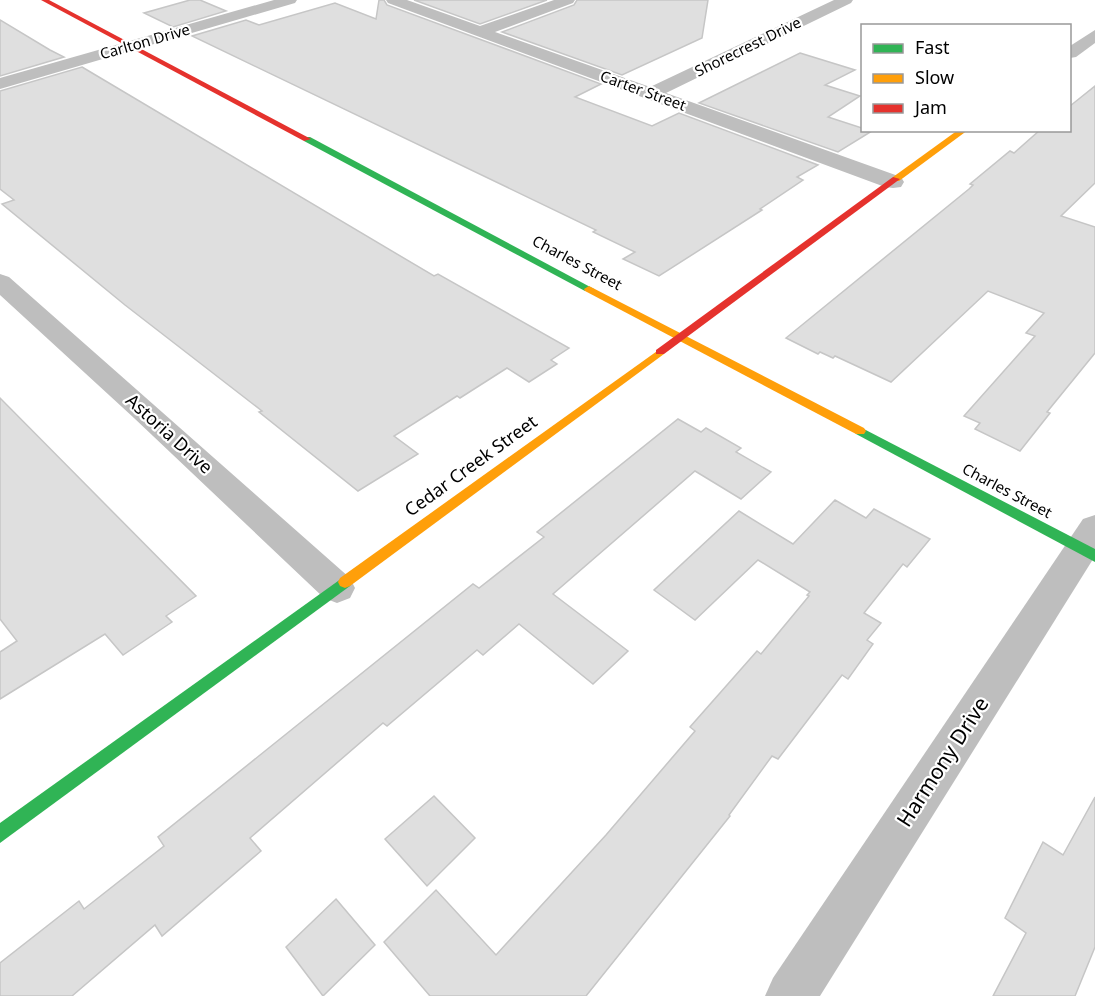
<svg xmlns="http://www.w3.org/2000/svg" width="1095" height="996" font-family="'Noto Sans',sans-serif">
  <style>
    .building { fill: #dfdfdf; stroke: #c6c6c6; stroke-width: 1.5 }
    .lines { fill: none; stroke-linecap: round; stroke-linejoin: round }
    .street { fill: #bebebe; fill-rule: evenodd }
    .fast { fill: #30b455; fill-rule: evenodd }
    .slow { fill: #ff9f0a; fill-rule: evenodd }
    .jam { fill: #e5322d; fill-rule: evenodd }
    .labels { text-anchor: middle; stroke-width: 4.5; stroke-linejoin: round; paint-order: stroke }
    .far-street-label { font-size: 15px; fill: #000; stroke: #fff }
    .street-label { font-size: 18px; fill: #000; stroke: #fff }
    .near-street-label { font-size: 21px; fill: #000; stroke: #fff }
  </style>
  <rect width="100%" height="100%" fill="#fff"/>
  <!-- building -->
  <g class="building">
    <path d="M190 0H200L226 11 173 27 144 13Z"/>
    <path d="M379 0H384L387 5 601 84 575 97 652 126 679 113 818 165 797 177 803 180 760 209 762 210 659 276 623 259 635 252 593 232 596 230 192 36 246 20 259 25 335 3 376 19Z"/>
    <path d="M414 0H547L480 24Z"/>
    <path d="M577 0H708L702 38 622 75 502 32 574 5Z"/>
    <path d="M0 20 50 50 64 57 0 76Z"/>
    <path d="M800 53 855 70 825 85 860 96 828 117 862 128V130L872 131 838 152 699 103Z"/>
    <path d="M82 67 434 276 438 274 569 348 551 360 557 364 529 382 507 368 460 398 457 396 394 436 418 454 358 491 259 412 262 411 125 305 2 204 14 200 0 189V91Z"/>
    <path d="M1095 86V183L1061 216 1095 227V353L1047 412 1050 413 1020 451 975 429 980 423 964 416 1035 336 1026 333 1044 313 988 291 891 382 835 356 833 358 820 352 818 354 786 338 969 189 973 185 970 184 1010 151 1014 153 1040 130H1070V106Z"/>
    <path d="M0 398 196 596 166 616 172 622 123 655 105 634 0 699V652L17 641 0 619Z"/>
    <path d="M678 419 701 432 706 428 741 448 736 452 771 472 741 499 695 471 553 594 628 651 593 684 519 624 483 655 477 650 387 726 383 723 250 838 261 851 162 936 155 925 72 996H0V963L79 901 84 909 164 846 158 837 473 584 479 588 544 537 537 532Z"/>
    <path d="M835 500 866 518 874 509 930 539 907 567 903 564 864 613 881 623 867 640 873 644 848 679 842 675 778 759 772 756 729 815 730 816 586 996H430L384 942 436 890 496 955 606 835 695 731 690 727 757 651 761 654 809 596 807 595 810 592 758 560 695 620 654 590 739 511 793 544Z"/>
    <path d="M434 796 475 838 427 886 385 839Z"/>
    <path d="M1095 797V947L1075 996H993L1026 933 1005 918 1043 842 1063 855Z"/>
    <path d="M336 899 375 945 323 996 286 947Z"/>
  </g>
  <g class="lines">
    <!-- street -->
    <g class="street">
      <path d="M274 0H297L295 3 0 89V78Z"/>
      <path d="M386 0H407L480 26 554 0H575L573 3 495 32 650 87 834 0H853L851 3 666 93 901 177 904 182 901 187 893 188 885 187 388 3Z"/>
      <path d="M1095 30V43L1076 57 1070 58V46Z"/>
      <path d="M0 274 9 277 350 578 355 588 350 598 337 603 324 598 134 418 0 295Z"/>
      <path d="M1095 515V556L820 996H765L773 978 1083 519Z"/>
    </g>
    <!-- fast -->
    <g class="fast">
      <path d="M304 137H310L594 289 593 291H585L304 141Z"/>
      <path d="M860 427 1095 549V562L856 434 854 431Z"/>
      <path d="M345 576 350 578 352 582 350 586 0 843V823Z"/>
    </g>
    <!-- slow -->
    <g class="slow">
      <path d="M958 130H968L899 181H893V177Z"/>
      <path d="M589 286 864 428 866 431 864 434H856L585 291 584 289Z"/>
      <path d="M660 349 664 350V354L350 586 345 588 340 586 338 582 340 578Z"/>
    </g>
    <!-- jam -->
    <g class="jam">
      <path d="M41 0H49L311 139 304 141Z"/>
      <path d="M893 177 900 179 664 354H656V350Z"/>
    </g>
  </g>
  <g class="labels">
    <!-- far-street labels -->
    <g class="far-street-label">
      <text transform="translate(145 42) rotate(-16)" y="5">Carlton Drive</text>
      <text transform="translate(748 47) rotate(-26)" y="5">Shorecrest Drive</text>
      <text transform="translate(643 91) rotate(20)" y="5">Carter Street</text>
      <text transform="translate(577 263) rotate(28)" y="5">Charles Street</text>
      <text transform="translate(1007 491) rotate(28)" y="5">Charles Street</text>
    </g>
    <!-- street labels -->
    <g class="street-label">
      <text transform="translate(169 434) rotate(42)" y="6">Astoria Drive</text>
      <text transform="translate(471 466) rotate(-36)" y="6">Cedar Creek Street</text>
    </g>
    <!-- near-street labels -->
    <g class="near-street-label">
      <text transform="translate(943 762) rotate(-57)" y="7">Harmony Drive</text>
    </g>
  </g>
  <!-- legend -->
  <rect x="861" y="24" width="210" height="108" fill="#ffffff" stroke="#999999" stroke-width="1.5"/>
  <rect x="873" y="44" width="30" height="9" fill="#30b455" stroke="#999999" stroke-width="1.5"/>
  <text x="915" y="54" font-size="18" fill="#000000">Fast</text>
  <rect x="873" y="74" width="30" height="9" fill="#ff9f0a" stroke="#999999" stroke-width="1.5"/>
  <text x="915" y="84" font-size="18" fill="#000000">Slow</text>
  <rect x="873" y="104" width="30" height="9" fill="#e5322d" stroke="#999999" stroke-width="1.5"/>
  <text x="915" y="114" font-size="18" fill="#000000">Jam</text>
</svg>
